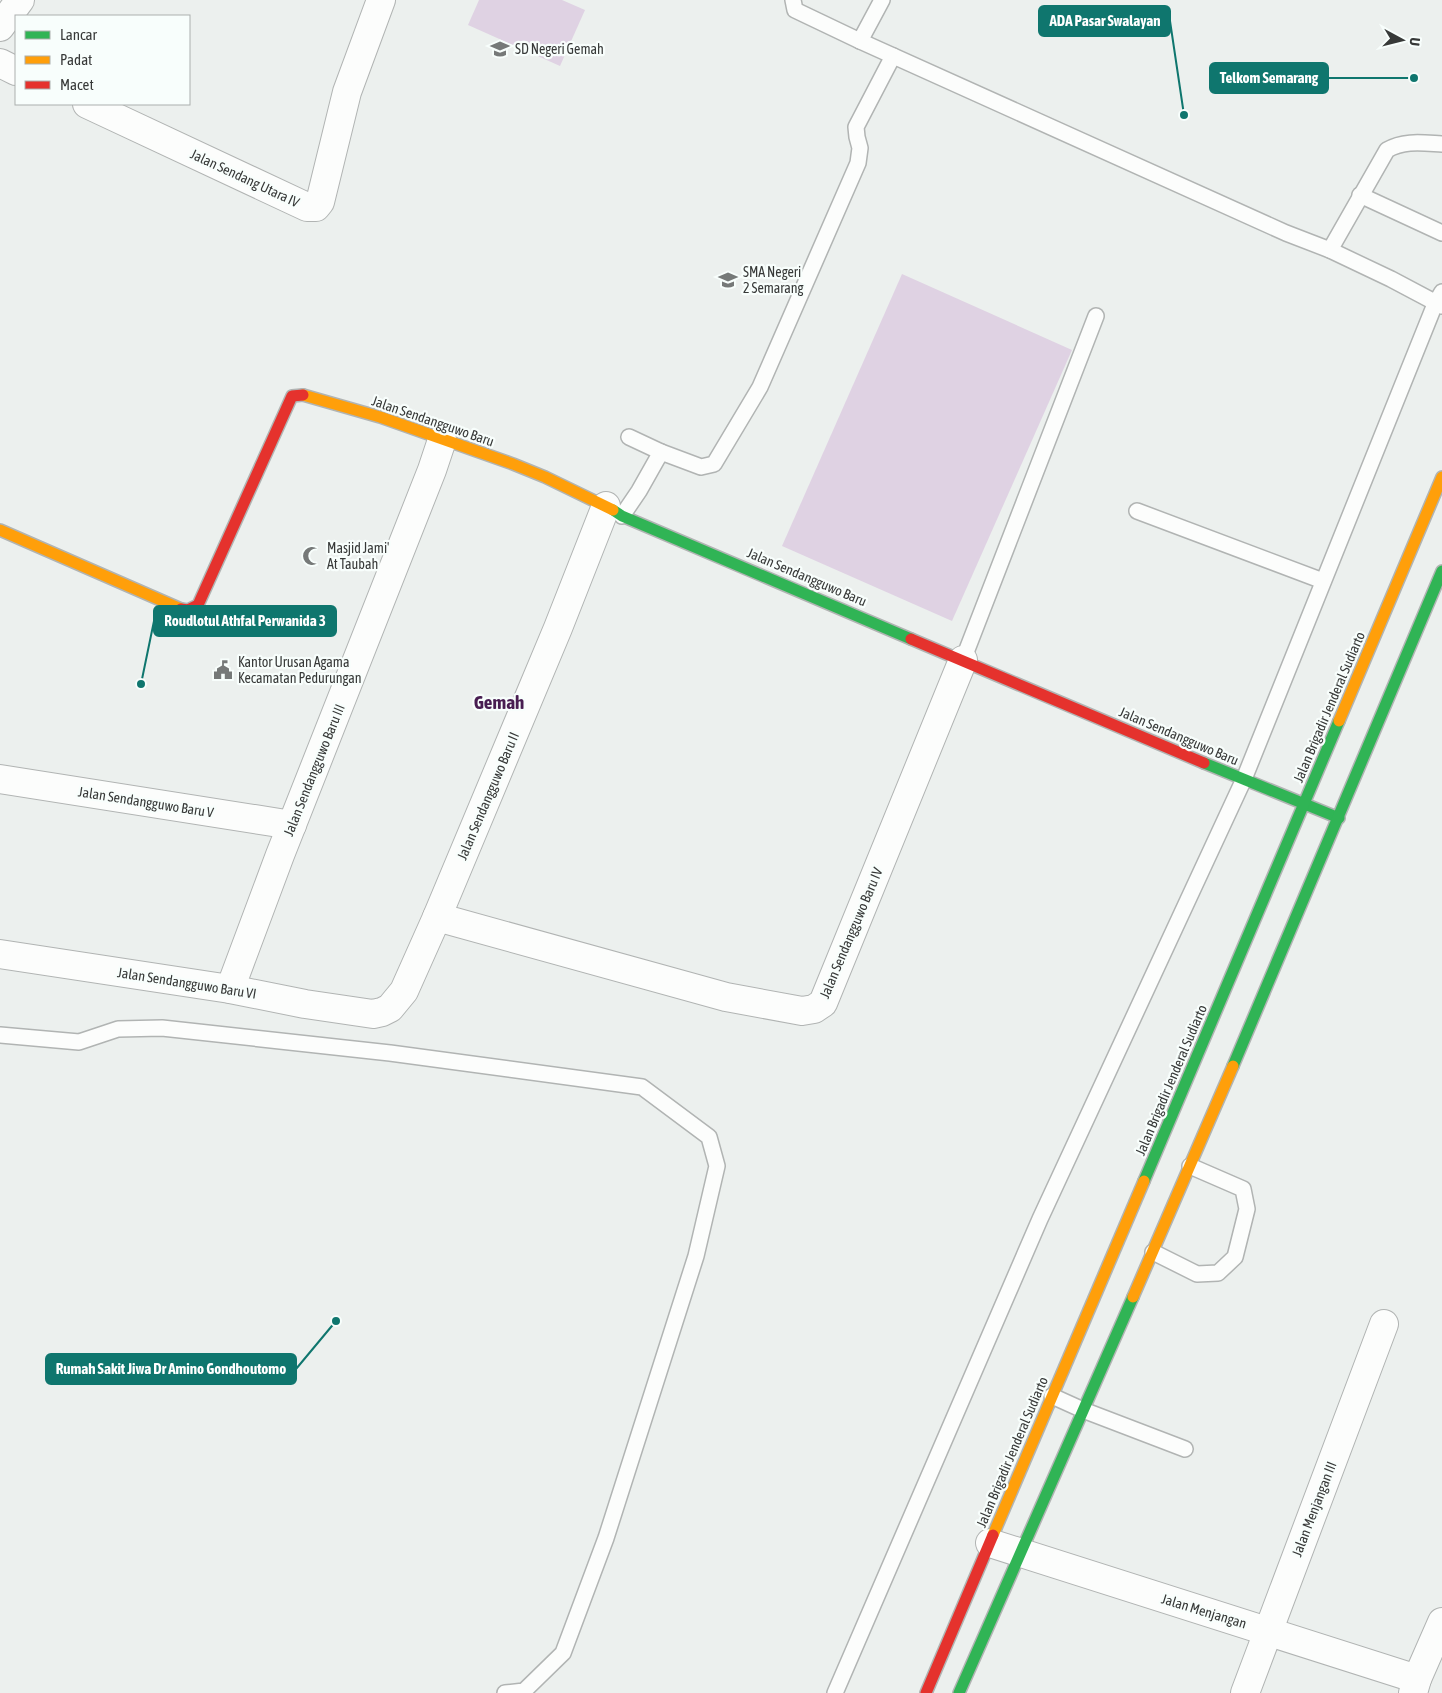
<svg xmlns="http://www.w3.org/2000/svg" width="1442" height="1693" font-family="'Asap Condensed',sans-serif">
  <style>
    .green { fill: #dfd2e3 }
    .lines { fill: none; stroke-linecap: round; stroke-linejoin: round }
    .lane-casing { stroke: #b1b4b3; stroke-width: 18 }
    .street-casing { stroke: #b1b4b3; stroke-width: 30 }
    .fast-casing { stroke: #b1b4b3; stroke-width: 14 }
    .slow-casing { stroke: #b1b4b3; stroke-width: 14 }
    .jam-casing { stroke: #b1b4b3; stroke-width: 14 }
    .lane { stroke: #fcfdfc; stroke-width: 15 }
    .street { stroke: #fcfdfc; stroke-width: 28 }
    .fast { stroke: #30b455; stroke-width: 11 }
    .slow { stroke: #ff9f0a; stroke-width: 11 }
    .jam { stroke: #e5322d; stroke-width: 11 }
    .labels { text-anchor: middle; stroke-width: 4.5; stroke-linejoin: round; paint-order: stroke }
    .poi-label { font-size: 14px; fill: #373938; stroke: #f8fefc; text-anchor: start }
    .street-label { font-size: 14px; fill: #373938; stroke: #f8fefc }
    .district-label { font-size: 19px; font-weight: bold; fill: #481d51; stroke: #f8fefc }
    .leader { fill: none; stroke: #0f766e; stroke-width: 2 }
    .callout-dot { fill: #0f766e; stroke: #f8fefc; stroke-width: 2 }
    .callout { fill: #0f766e; stroke: #0f766e; stroke-width: 2 }
    .callout-label { font-size: 15px; text-anchor: middle; font-weight: bold; fill: #fff }
  </style>
  <rect width="100%" height="100%" fill="#ecf0ee"/>
  <!-- green -->
  <g class="green">
    <path d="M479 0H562L585 10 560 66 468 25Z"/>
    <path d="M902 274 1072 350 952 621 782 546Z"/>
  </g>
  <g class="lines">
    <!-- lane casing -->
    <g class="lane-casing">
      <g id="lane">
        <path d="M793 0 795 10 860 41 1286 233 1330 250 1391 279 1442 306"/>
        <path d="M860 41 882 0"/>
        <path d="M1360 195 1442 233"/>
        <path d="M1330 250 1387 150C1404 140 1423 143 1442 144"/>
        <path d="M629 437 661 452"/>
        <path d="M1137 511 1323 581"/>
        <path d="M622 516 639 491 661 452 701 467 714 464 760 387 858 163 860 148 857 137 856 127 893 56"/>
        <path d="M963 660 1096 316"/>
        <path d="M0 1035 79 1042 118 1029 162 1028 390 1053 642 1087 709 1137 717 1166 696 1256 606 1538 563 1653 524 1691 505 1693"/>
        <path d="M1153 1252 1197 1274 1218 1273 1235 1257 1247 1209 1243 1189 1190 1166"/>
        <path d="M1052 1396 1083 1410 1185 1449"/>
        <path d="M835 1693 1040 1219 1244 779 1435 304 1442 292"/>
      </g>
    </g>
    <!-- street casing -->
    <g class="street-casing">
      <g id="street">
        <path d="M0 27 20 0"/>
        <path d="M0 63 16 71"/>
        <path d="M87 104 307 207H316L320 202 347 92 381 0"/>
        <path d="M0 779 292 825"/>
        <path d="M437 917 726 997 802 1011 814 1009 823 1003 963 660"/>
        <path d="M0 954 230 989 305 1004 373 1014 382 1012 390 1008 404 991 437 917 558 628 606 506"/>
        <path d="M230 989 280 855 432 470 442 440"/>
        <path d="M990 1543 1417 1679"/>
        <path d="M1245 1693 1384 1324"/>
        <path d="M1413 1693 1417 1679 1442 1622"/>
      </g>
    </g>
    <!-- fast casing -->
    <g class="fast-casing">
      <g id="fast">
        <path d="M613 510 622 516 911 639"/>
        <path d="M1204 763 1339 818"/>
        <path d="M1233 1066 1442 571"/>
        <path d="M1144 1181 1339 721"/>
        <path d="M959 1693 1133 1297"/>
      </g>
    </g>
    <!-- slow casing -->
    <g class="slow-casing">
      <g id="slow">
        <path d="M303 395 380 417 513 464 545 477 613 510"/>
        <path d="M0 530 181 609"/>
        <path d="M1339 721 1442 477"/>
        <path d="M1133 1297 1233 1066"/>
        <path d="M993 1535 1144 1181"/>
      </g>
    </g>
    <!-- jam casing -->
    <g class="jam-casing">
      <g id="jam">
        <path d="M181 609 188 610 198 605 292 396 303 395"/>
        <path d="M911 639 1204 763"/>
        <path d="M926 1693 993 1535"/>
      </g>
    </g>
    <!-- lane -->
    <use href="#lane" class="lane"/>
    <!-- street -->
    <use href="#street" class="street"/>
    <!-- fast -->
    <use href="#fast" class="fast"/>
    <!-- slow -->
    <use href="#slow" class="slow"/>
    <!-- jam -->
    <use href="#jam" class="jam"/>
  </g>
  <!-- icons -->
  <defs>
    <g id="school-bare" transform="scale(1.5)"><path d="M0-5L7-2L0 1L-7-2ZM-4 1L0 2.5L4 1V4Q0 6-4 4Z" fill="#767978" stroke="#f8fefc" stroke-width="2.5" paint-order="stroke"/></g>
    <g id="mosque-bare" transform="scale(1.5)"><path d="M3.5-4.9A6 6 0 1 0 3.5 4.9A5 5 0 1 1 3.5-4.9Z" fill="#767978" stroke="#f8fefc" stroke-width="2.5" paint-order="stroke"/></g>
    <g id="civic-bare" transform="scale(1.5)"><path d="M-.6-6.5H3V-4.5H.6V-3L4-1V1h2V6H-6V1h2V-1L-.6-3ZM-1.2 2.5V6h2.4V2.5Z" fill="#767978" stroke="#f8fefc" stroke-width="2.5" paint-order="stroke"/></g>
  </defs>
  <g fill-rule="evenodd">
    <use href="#school-bare" x="500" y="49"/>
    <use href="#school-bare" x="728" y="280"/>
    <use href="#mosque-bare" x="312" y="556"/>
    <use href="#civic-bare" x="223" y="670"/>
  </g>
  <g class="labels">
    <!-- poi labels -->
    <g class="poi-label">
      <text x="515" y="54">SD Negeri Gemah</text>
      <text x="743" y="277">SMA Negeri<tspan x="743" dy="16">2 Semarang</tspan></text>
      <text x="327" y="553">Masjid Jami'<tspan x="327" dy="16">At Taubah</tspan></text>
      <text x="238" y="667">Kantor Urusan Agama<tspan x="238" dy="16">Kecamatan Pedurungan</tspan></text>
    </g>
    <!-- street labels -->
    <g class="street-label">
      <text transform="translate(245 178) rotate(25)" y="5">Jalan Sendang Utara IV</text>
      <text transform="translate(433 421) rotate(19)" y="5">Jalan Sendangguwo Baru</text>
      <text transform="translate(807 577) rotate(23)" y="5">Jalan Sendangguwo Baru</text>
      <text transform="translate(1329 707) rotate(-67)" y="5">Jalan Brigadir Jenderal Sudiarto</text>
      <text transform="translate(1179 736) rotate(23)" y="5">Jalan Sendangguwo Baru</text>
      <text transform="translate(314 770) rotate(-68)" y="5">Jalan Sendangguwo Baru III</text>
      <text transform="translate(488 796) rotate(-67)" y="5">Jalan Sendangguwo Baru II</text>
      <text transform="translate(146 802) rotate(9)" y="5">Jalan Sendangguwo Baru V</text>
      <text transform="translate(851 933) rotate(-67)" y="5">Jalan Sendangguwo Baru IV</text>
      <text transform="translate(187 983) rotate(9)" y="5">Jalan Sendangguwo Baru VI</text>
      <text transform="translate(1171 1080) rotate(-67)" y="5">Jalan Brigadir Jenderal Sudiarto</text>
      <text transform="translate(1012 1452) rotate(-67)" y="5">Jalan Brigadir Jenderal Sudiarto</text>
      <text transform="translate(1314 1509) rotate(-69)" y="5">Jalan Menjangan III</text>
      <text transform="translate(1204 1611) rotate(17)" y="5">Jalan Menjangan</text>
    </g>
    <!-- district labels -->
    <g class="district-label">
      <text x="499" y="709">Gemah</text>
    </g>
  </g>
  <!-- callouts -->
  <path class="leader" d="M1184 115L1170 21M1414 78L1328 78M141 684L154 621M336 1321L296 1369"/>
  <g class="callout-dot">
    <circle cx="1184" cy="115" r="5"/>
    <circle cx="1414" cy="78" r="5"/>
    <circle cx="141" cy="684" r="5"/>
    <circle cx="336" cy="1321" r="5"/>
  </g>
  <g class="callout">
    <rect x="1039" y="6" width="131" height="30" rx="5"/>
    <rect x="1210" y="63" width="118" height="30" rx="5"/>
    <rect x="154" y="606" width="182" height="30" rx="5"/>
    <rect x="46" y="1354" width="250" height="30" rx="5"/>
  </g>
  <g class="callout-label">
    <text x="1105" y="26">ADA Pasar Swalayan</text>
    <text x="1269" y="83">Telkom Semarang</text>
    <text x="245" y="626">Roudlotul Athfal Perwanida 3</text>
    <text x="171" y="1374">Rumah Sakit Jiwa Dr Amino Gondhoutomo</text>
  </g>
  <!-- legend -->
  <rect x="15" y="15" width="175" height="90" fill="#f8fefc" stroke="#abafae"/>
  <rect x="25" y="31" width="25" height="8" fill="#30b455" stroke="#abafae"/>
  <text x="60" y="40" font-size="15" fill="#373938">Lancar</text>
  <rect x="25" y="56" width="25" height="8" fill="#ff9f0a" stroke="#abafae"/>
  <text x="60" y="65" font-size="15" fill="#373938">Padat</text>
  <rect x="25" y="81" width="25" height="8" fill="#e5322d" stroke="#abafae"/>
  <text x="60" y="90" font-size="15" fill="#373938">Macet</text>
  <!-- north arrow -->
  <g transform="translate(1402 40) rotate(97)" stroke="#f8fefc" stroke-width="4" paint-order="stroke">
  <path d="M0-4L9 19L0 12L-9 19Z" fill="#373938"/>
  <text y="-8" font-size="14" font-weight="bold" text-anchor="middle" fill="#373938">U</text>
  </g>
</svg>
